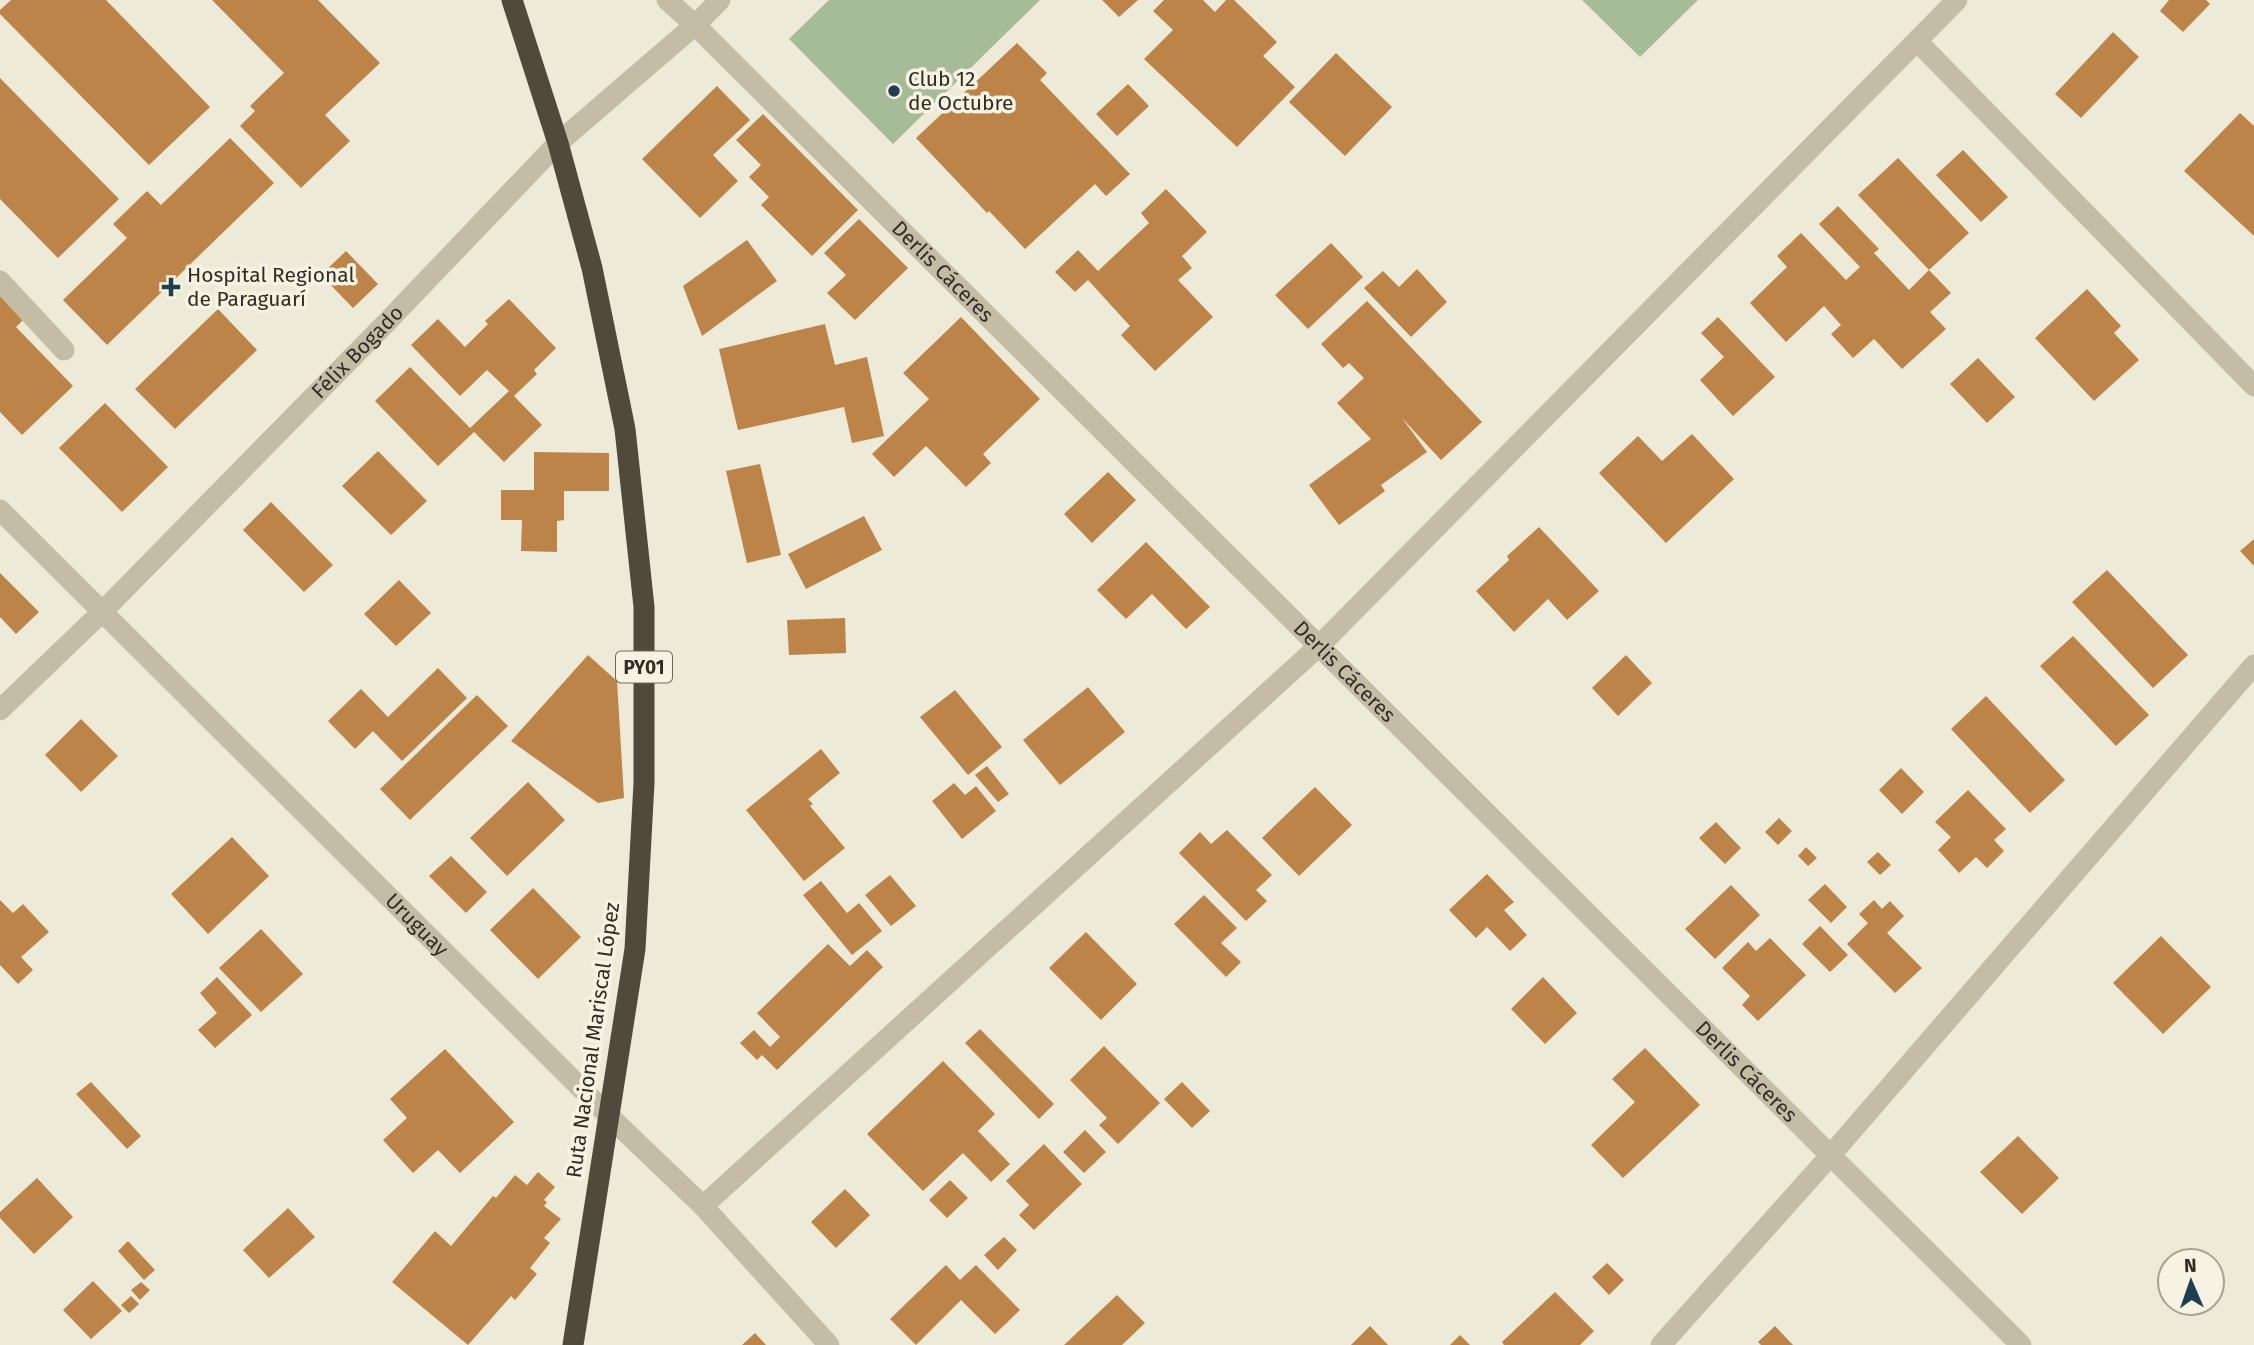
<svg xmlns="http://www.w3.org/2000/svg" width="2254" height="1345" font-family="'Fira Sans',sans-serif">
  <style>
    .green { fill: #a6bc99 }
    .building { fill: #bc8448 }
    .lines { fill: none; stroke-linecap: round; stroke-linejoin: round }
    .minor { stroke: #c5bca5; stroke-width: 21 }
    .highway { stroke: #52493d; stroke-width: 21 }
    .poi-dot { fill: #1f3e4f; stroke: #f7f3e3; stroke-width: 2.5 }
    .labels { text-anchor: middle; stroke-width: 7; stroke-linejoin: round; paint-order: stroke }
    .shield { fill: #f7f3e3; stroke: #6c685e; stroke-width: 2 }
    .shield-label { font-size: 19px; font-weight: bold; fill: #312c25 }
    .poi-label { font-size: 21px; fill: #312c25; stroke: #f7f3e3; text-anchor: start }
    .street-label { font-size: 21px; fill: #312c25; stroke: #f7f3e3 }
  </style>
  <rect width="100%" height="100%" fill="#eeead8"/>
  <!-- green -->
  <g class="green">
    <path d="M829 0H1040L893 144 789 39Z"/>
    <path d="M1582 0H1698L1640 57Z"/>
  </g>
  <!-- building -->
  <g class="building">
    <path d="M11 0H106L210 107 149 165 0 14V10Z"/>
    <path d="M212 0H318L380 63 325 115 350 141 301 188 240 126 255 111 250 106 284 73Z"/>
    <path d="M1102 0H1138L1119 17Z"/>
    <path d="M1164 0H1203L1215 12 1226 0H1234L1277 42 1263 56 1295 87 1237 147 1144 59 1173 30 1153 11Z"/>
    <path d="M2169 0H2206L2210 4 2183 32 2160 11Z"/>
    <path d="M2113 32 2139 57 2081 118 2055 94Z"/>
    <path d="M1017 43 1047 73 1040 80 1130 174 1106 196 1095 184 1025 249 989 211 987 213 916 138Z"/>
    <path d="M1336 53 1392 107 1345 156 1289 102Z"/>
    <path d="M0 78 119 199 58 258 0 199Z"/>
    <path d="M1128 84 1149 106 1117 136 1096 114Z"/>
    <path d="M717 86 750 120 713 155 738 181 700 218 642 159Z"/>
    <path d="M2240 113 2254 126V236L2184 171Z"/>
    <path d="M763 114 858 210 812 256 761 205 769 197 749 177 761 165 736 140Z"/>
    <path d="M230 138 274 183 107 345 63 300 127 238 113 224 147 191 161 205Z"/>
    <path d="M1963 150 2008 197 1981 222 1936 175Z"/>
    <path d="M1898 158 1969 233 1929 270 1858 195Z"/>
    <path d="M1166 189 1207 232 1182 256 1192 268 1178 280 1213 317 1155 371 1121 335 1130 326 1088 280 1075 292 1055 272 1078 250 1098 271 1149 223 1141 213Z"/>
    <path d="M1838 206 1879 249 1874 253 1909 290 1929 270 1951 293 1930 312 1946 329 1902 369 1874 339 1853 358 1831 334 1841 325 1824 306 1786 342 1750 303 1787 267 1777 256 1801 233 1846 280 1860 267 1819 224Z"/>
    <path d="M859 219 908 268 855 320 827 293 846 275 824 253Z"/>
    <path d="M747 240 777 281 702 336 683 286Z"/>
    <path d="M1331 243 1363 277 1308 329 1275 295Z"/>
    <path d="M346 251 378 284 353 308 321 275Z"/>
    <path d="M1417 269 1447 302 1411 337 1364 288 1383 271 1399 287Z"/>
    <path d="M2087 289 2121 326 2114 333 2139 360 2094 401 2035 338Z"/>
    <path d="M0 292 25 318 16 327 73 386 22 435 0 412Z"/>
    <path d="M509 299 556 348 534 370 537 374 514 396 542 425 504 462 474 432 438 466 375 401 410 367 470 428 509 391 487 370 460 396 411 345 438 319 465 347 488 324 485 321Z"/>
    <path d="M1367 301 1482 422 1441 460 1402 418 1427 452 1381 485 1385 491 1339 525 1309 485 1371 439 1337 403 1364 378 1349 363 1343 368 1321 344Z"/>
    <path d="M218 309 257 350 175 429 135 389Z"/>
    <path d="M961 317 1040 399 983 454 991 463 966 487 926 446 894 477 872 454 929 399 903 373Z"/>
    <path d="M1718 317 1775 377 1733 416 1700 380 1724 357 1701 333Z"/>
    <path d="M825 324 835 365 867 357 884 436 852 443 844 407 738 430 719 349Z"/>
    <path d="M1978 358 2015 397 1987 423 1950 384Z"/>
    <path d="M105 403 168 467 122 512 59 448Z"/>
    <path d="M1692 434 1734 479 1666 543 1599 473 1638 436 1662 461Z"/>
    <path d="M378 451 427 501 391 535 342 486Z"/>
    <path d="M534 452 609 453V491H564V520L557 521V552L521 551 522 520H501V490H534Z"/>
    <path d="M760 464 781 555 747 563 726 471Z"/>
    <path d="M1108 472 1136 500 1092 543 1064 514Z"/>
    <path d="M271 502 333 565 304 592 243 530Z"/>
    <path d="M864 516 882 550 806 589 788 554Z"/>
    <path d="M1539 527 1599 591 1567 620 1548 599 1514 632 1476 591 1509 560 1507 556Z"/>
    <path d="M2254 539V566L2240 551Z"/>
    <path d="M1146 542 1210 607 1186 629 1152 594 1126 619 1097 590Z"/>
    <path d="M2107 570 2188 655 2153 688 2072 602Z"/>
    <path d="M0 573 39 612 16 634 0 617Z"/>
    <path d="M399 580 431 613 396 646 364 614Z"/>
    <path d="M845 618 846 653 789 655 787 620Z"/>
    <path d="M2073 636 2149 715 2116 746 2040 666Z"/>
    <path d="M588 655 617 681 624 798 598 803 511 741Z"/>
    <path d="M1626 655 1652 683 1618 716 1592 688Z"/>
    <path d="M438 668 467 698 402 761 373 731 355 749 328 721 361 689 388 717Z"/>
    <path d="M1088 687 1125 732 1060 785 1023 740Z"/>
    <path d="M955 690 1002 747 968 775 920 717Z"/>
    <path d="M477 695 508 726 410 820 380 789Z"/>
    <path d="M1986 696 2065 780 2030 813 1951 729Z"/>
    <path d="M81 719 118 756 81 792 45 755Z"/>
    <path d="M821 749 840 773 808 799 813 804 810 806 845 848 804 881 746 810Z"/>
    <path d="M987 766 1009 794 998 802 975 775Z"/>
    <path d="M1901 768 1924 792 1902 814 1879 790Z"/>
    <path d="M528 782 565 820 507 876 470 838Z"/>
    <path d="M954 783 965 795 976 786 996 811 962 839 932 801Z"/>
    <path d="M1315 787 1352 825 1299 876 1262 838Z"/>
    <path d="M1968 790 2006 829 1994 840 2004 851 1987 868 1976 857 1959 873 1938 850 1951 837 1935 822Z"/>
    <path d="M1779 818 1792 831 1778 845 1765 832Z"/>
    <path d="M1716 822 1741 848 1725 864 1699 838Z"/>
    <path d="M1227 830 1272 875 1256 890 1267 901 1246 921 1179 853 1200 832 1211 844Z"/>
    <path d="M232 837 269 876 208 934 171 894Z"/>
    <path d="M1806 847 1817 858 1808 866 1798 856Z"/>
    <path d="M1878 852 1891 865 1880 875 1867 862Z"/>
    <path d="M451 856 487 892 466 913 429 876Z"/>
    <path d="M1487 874 1514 902 1504 910 1527 935 1510 951 1487 927 1476 938 1449 910Z"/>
    <path d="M890 875 916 906 891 926 865 895Z"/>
    <path d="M821 881 847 913 859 903 882 931 852 955 803 895Z"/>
    <path d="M1825 884 1847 907 1831 923 1808 900Z"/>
    <path d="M1731 885 1760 915 1715 959 1685 929Z"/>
    <path d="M533 888 581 937 538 979 490 930Z"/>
    <path d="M1204 895 1237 928 1221 943 1241 962 1226 977 1174 924Z"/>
    <path d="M0 900 13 913 23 904 49 932 21 957 33 970 18 984 0 965Z"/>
    <path d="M1874 900 1882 909 1890 901 1904 916 1887 933 1922 968 1895 993 1847 944 1868 923 1859 914Z"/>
    <path d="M1820 926 1848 955 1830 972 1802 944Z"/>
    <path d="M261 929 303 974 261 1012 219 968Z"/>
    <path d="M1086 932 1137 984 1101 1020 1049 968Z"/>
    <path d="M2161 936 2211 987 2163 1034 2113 983Z"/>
    <path d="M1770 938 1806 975 1758 1021 1742 1005 1750 996 1722 968 1748 942 1756 951Z"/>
    <path d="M828 944 850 966 867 950 883 967 777 1070 762 1055 757 1060 740 1043 754 1030 770 1047 780 1037 757 1013Z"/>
    <path d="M217 977 252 1015 215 1048 198 1030 217 1013 200 993Z"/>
    <path d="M1543 977 1577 1013 1545 1044 1511 1009Z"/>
    <path d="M980 1029 1054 1104 1039 1119 965 1043Z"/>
    <path d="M1104 1046 1160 1103 1118 1144 1099 1125 1107 1118 1070 1080Z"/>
    <path d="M1645 1048 1700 1105 1623 1178 1591 1145 1635 1102 1612 1079Z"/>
    <path d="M445 1049 514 1122 460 1173 438 1150 413 1173 383 1140 407 1118 390 1099Z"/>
    <path d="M943 1061 995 1114 978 1131 1010 1164 991 1182 963 1153 923 1191 867 1134Z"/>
    <path d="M91 1082 141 1136 127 1149 76 1094Z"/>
    <path d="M1182 1082 1210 1111 1192 1128 1164 1099Z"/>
    <path d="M1085 1130 1106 1152 1084 1173 1063 1152Z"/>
    <path d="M2018 1136 2059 1178 2022 1214 1980 1172Z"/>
    <path d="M1044 1144 1082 1184 1034 1230 1019 1215 1029 1205 1006 1181Z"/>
    <path d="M538 1172 555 1187 544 1200 547 1202 544 1206 561 1219 544 1238 550 1243 530 1268 537 1274 515 1300 511 1296 468 1345 392 1282 435 1231 451 1246 493 1196 496 1198 515 1175 527 1185Z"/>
    <path d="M37 1178 73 1217 34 1254 0 1218V1212Z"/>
    <path d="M950 1180 968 1198 947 1218 929 1200Z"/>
    <path d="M845 1189 870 1215 836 1248 811 1222Z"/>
    <path d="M288 1208 315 1237 269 1278 243 1250Z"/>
    <path d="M1004 1237 1017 1250 998 1270 984 1255Z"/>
    <path d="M128 1241 155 1270 144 1280 118 1251Z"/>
    <path d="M1607 1263 1624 1280 1609 1295 1592 1277Z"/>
    <path d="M946 1265 960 1280 976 1265 1020 1310 995 1334 961 1300 916 1345 890 1319Z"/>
    <path d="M93 1281 122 1311 91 1339 63 1310Z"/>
    <path d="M141 1282 150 1290 140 1300 131 1290Z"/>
    <path d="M1555 1292 1594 1331 1580 1345H1504L1502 1342Z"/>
    <path d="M1117 1295 1145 1323 1122 1345H1064Z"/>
    <path d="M131 1296 139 1304 129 1313 121 1305Z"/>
    <path d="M1370 1326 1388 1345H1351Z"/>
    <path d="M1775 1326 1793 1345H1761L1758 1342Z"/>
    <path d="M755 1333 766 1345H742Z"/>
    <path d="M1460 1335 1470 1345H1450Z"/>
  </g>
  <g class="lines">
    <!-- minor -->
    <g class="minor">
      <path id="s1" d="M667 0 695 25 2021 1345"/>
      <path d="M1917 41 2254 386"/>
      <path d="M0 281 64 350"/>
      <path id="s2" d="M0 510 609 1116 703 1206 829 1345"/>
      <path id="s3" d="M0 710 102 612 386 323 558 143 695 25 720 0"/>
      <path d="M703 1206 1319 646 1957 0"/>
      <path d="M1661 1345 1830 1156 2254 665"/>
    </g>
    <!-- highway -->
    <path class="highway" d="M512 0 558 143 592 268 625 429 644 607V783L635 949 573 1345"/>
  </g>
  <!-- markers -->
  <g class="poi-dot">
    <circle cx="894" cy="91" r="7"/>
    <path d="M167.5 276.5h7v7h7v7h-7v7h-7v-7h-7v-7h7z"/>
  </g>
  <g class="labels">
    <!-- shield labels -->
    <rect class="shield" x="616" y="651.5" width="56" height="31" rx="5"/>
    <g class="shield-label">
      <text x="644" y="674">PY01</text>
    </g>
    <!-- poi labels -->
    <g class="poi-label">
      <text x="908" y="86">Club 12<tspan x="908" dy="24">de Octubre</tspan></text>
      <text x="187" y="282">Hospital Regional<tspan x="187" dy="24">de Paraguarí</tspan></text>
    </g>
    <!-- street labels -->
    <g class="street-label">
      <text dy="7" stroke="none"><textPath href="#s1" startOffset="387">Derlis Cáceres</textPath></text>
      <text dy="7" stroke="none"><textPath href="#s3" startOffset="506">Félix Bogado</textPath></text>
      <text dy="7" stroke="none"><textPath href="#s1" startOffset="954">Derlis Cáceres</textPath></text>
      <text dy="7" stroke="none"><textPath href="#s2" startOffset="588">Uruguay</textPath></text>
      <text transform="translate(593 1040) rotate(-82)" y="7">Ruta Nacional Mariscal López</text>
      <text dy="7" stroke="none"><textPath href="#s1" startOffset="1521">Derlis Cáceres</textPath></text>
    </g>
  </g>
  <!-- north arrow -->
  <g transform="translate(2191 1282) rotate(358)"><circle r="33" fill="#f7f3e3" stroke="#a8a397" stroke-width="2"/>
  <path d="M0-5L12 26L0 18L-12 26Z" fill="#1f3e4f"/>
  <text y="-10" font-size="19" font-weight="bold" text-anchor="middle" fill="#312c25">N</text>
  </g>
</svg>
